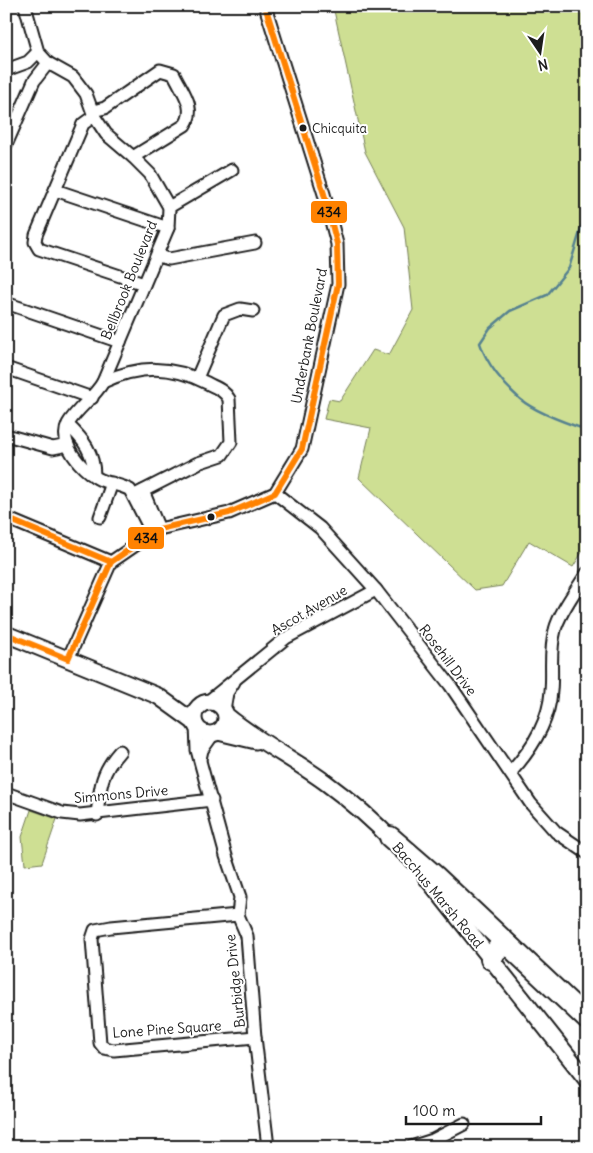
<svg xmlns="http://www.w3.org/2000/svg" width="593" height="1153" font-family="Delius,sans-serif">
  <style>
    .green { fill: #cedf93; stroke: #757e58 }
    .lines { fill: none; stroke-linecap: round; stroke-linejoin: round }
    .stream { stroke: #568290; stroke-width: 2.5 }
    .street-casing { stroke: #1c1c1c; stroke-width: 15 }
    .secondary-casing { stroke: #1c1c1c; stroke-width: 19 }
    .highway-casing { stroke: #1c1c1c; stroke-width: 24 }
    .street { stroke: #fff; stroke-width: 11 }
    .secondary { stroke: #fff; stroke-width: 15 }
    .highway { stroke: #fff; stroke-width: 20 }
    .bus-1-casing { stroke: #fff; stroke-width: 10 }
    .bus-1 { stroke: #ff8200; stroke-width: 6 }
    .bus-dot { fill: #1c1c1c; stroke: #fff; stroke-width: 2 }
    .labels { text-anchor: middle; stroke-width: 4; stroke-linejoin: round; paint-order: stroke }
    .bus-label { font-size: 13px; fill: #1c1c1c; stroke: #fff; text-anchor: start }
    .street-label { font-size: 14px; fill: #1c1c1c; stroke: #fff }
    .line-badge { stroke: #fff; stroke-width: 2 }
    .pale-badge-label { font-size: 14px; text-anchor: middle; font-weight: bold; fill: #111 }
  </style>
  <rect width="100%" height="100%" fill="#fff"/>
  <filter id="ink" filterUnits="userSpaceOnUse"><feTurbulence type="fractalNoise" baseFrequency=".02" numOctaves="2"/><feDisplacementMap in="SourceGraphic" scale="10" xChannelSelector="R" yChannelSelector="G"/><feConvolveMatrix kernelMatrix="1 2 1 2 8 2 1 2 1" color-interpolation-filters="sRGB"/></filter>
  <g filter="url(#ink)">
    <!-- green -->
    <g class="green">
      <path d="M333 6H587V544L573 567 529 541 502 586 475 590 359 478 371 428 324 419 329 399 340 401 373 350 389 355 413 310 404 227 365 152Z"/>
      <path d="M31 810 57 819 42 863 25 865 22 837Z"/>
    </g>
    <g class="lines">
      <!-- stream -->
      <path class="stream" d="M587 209 569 268 547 295 510 311 490 328 480 343C486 363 504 385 520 399 534 411 569 424 587 430"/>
      <!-- street casing -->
      <g class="street-casing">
        <g id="street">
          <path d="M25 6 38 52 48 63 73 77 86 94 94 116 106 134 133 157 150 174 169 207 168 228 103 382C94 398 77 408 68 424 58 444 82 469 97 478 107 484 120 484 130 490L152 533"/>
          <path d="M6 70 28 62 38 52"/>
          <path d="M93 111 105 108 160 70 174 74C182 91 197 108 185 125L133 157"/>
          <path d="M94 116 83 124 36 235 35 242 39 249 144 284"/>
          <path d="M6 145 34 81 48 63"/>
          <path d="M55 190 168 228"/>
          <path d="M169 207 232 170"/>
          <path d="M158 256 169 259 255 243"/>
          <path d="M6 303 120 342"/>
          <path d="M6 368 92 398"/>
          <path d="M197 378 224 315 240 309 253 311"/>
          <path d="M103 382C140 365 171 365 207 383 216 388 224 390 229 399L231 442 222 455 198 463 135 495"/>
          <path d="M68 425C84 440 94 453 94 476"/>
          <path d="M6 435 53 448 68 445"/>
          <path d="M143 491 159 529"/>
          <path d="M275 493 320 528 376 590 450 685 531 804 556 832 587 853"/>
          <path d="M100 517 112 483"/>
          <path d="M6 518 111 562"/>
          <path d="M68 659 111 562 159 529 229 513 275 493 302 449 338 284 337 244 324 194 265 6"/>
          <path d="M206 703 286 638 376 590"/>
          <path d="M224 710 227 693 234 682"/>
          <path d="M196 726 197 750 226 856 240 897 238 915 247 936 255 1037 268 1147"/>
          <path d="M200 759 202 750 214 733"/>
          <path d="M511 772C532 749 549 723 551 691 553 671 549 651 555 630 559 613 577 589 587 573"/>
          <path d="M6 793 62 813 80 815 212 800"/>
          <path d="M97 815C100 787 101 772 120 751"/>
          <path d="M238 915 111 927 95 930 92 939 100 1043 104 1048 114 1050 255 1037"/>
          <path d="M411 1147 433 1140 464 1124"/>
        </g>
      </g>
      <!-- secondary casing -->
      <g class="secondary-casing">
        <g id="secondary">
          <path d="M6 634 158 696 194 722"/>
          <circle cx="210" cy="718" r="16"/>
          <path d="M226 715C257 741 292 758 325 782 351 801 375 822 397 845"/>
          <path d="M218 732 256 741"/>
          <path d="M426 877 587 1080"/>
        </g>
      </g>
      <!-- highway casing -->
      <g class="highway-casing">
        <g id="highway">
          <path d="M390 837 435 876 587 1019"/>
          <path d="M491 959 498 948 509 946"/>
        </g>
      </g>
      <!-- street -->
      <use href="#street" class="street"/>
      <!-- secondary -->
      <use href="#secondary" class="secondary"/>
      <!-- highway -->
      <use href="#highway" class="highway"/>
      <!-- bus-1 casing -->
      <g class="bus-1-casing">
        <g id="bus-1">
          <path d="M6 518 111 562"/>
          <path d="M6 634 68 659 111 562 159 529 229 513 275 493 302 449 338 284 337 244 324 194 265 6"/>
        </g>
      </g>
      <!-- bus-1 -->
      <use href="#bus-1" class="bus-1"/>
    </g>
  </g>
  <!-- markers -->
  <g class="bus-dot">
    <circle cx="303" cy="128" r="4.5"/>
    <circle cx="211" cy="517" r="4.5"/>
  </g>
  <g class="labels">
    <!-- bus labels -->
    <g class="bus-label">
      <text x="312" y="133">Chicquita</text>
    </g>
    <!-- street labels -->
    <g class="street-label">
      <text transform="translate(129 280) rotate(-68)" y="5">Bellbrook Boulevard</text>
      <text transform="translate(309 336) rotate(-79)" y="5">Underbank Boulevard</text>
      <text transform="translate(309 610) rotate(-30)" y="5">Ascot Avenue</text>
      <text transform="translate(448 660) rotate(53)" y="5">Rosehill Drive</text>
      <text transform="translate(121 794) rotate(-5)" y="5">Simmons Drive</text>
      <text transform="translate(438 895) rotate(50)" y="5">Bacchus Marsh Road</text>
      <text transform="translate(235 981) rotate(-96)" y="5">Burbidge Drive</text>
      <text transform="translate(167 1029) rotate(-4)" y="5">Lone Pine Square</text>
    </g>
  </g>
  <g class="line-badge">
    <rect x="310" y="200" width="38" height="24" rx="5" fill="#ff8200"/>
    <rect x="127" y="526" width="38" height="24" rx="5" fill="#ff8200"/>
  </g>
  <g class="pale-badge-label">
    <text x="329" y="217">434</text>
    <text x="146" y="543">434</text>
  </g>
  <!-- margin -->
  <rect width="593" height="1153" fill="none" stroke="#fff" stroke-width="25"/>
  <rect x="12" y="12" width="568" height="1128" fill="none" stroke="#1c1c1c" stroke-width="2" filter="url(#ink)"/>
  <!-- north arrow -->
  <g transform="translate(540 52) rotate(167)" stroke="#ffffff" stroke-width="4" paint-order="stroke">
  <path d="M0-4L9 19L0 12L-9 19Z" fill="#1c1c1c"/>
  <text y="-8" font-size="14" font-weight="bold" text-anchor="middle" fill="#1c1c1c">N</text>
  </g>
  <!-- scale -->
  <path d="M406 1116v8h135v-8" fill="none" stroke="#1c1c1c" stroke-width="2.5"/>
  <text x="413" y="1116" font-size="15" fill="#1c1c1c" stroke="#ffffff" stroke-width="4" paint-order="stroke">100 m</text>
</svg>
